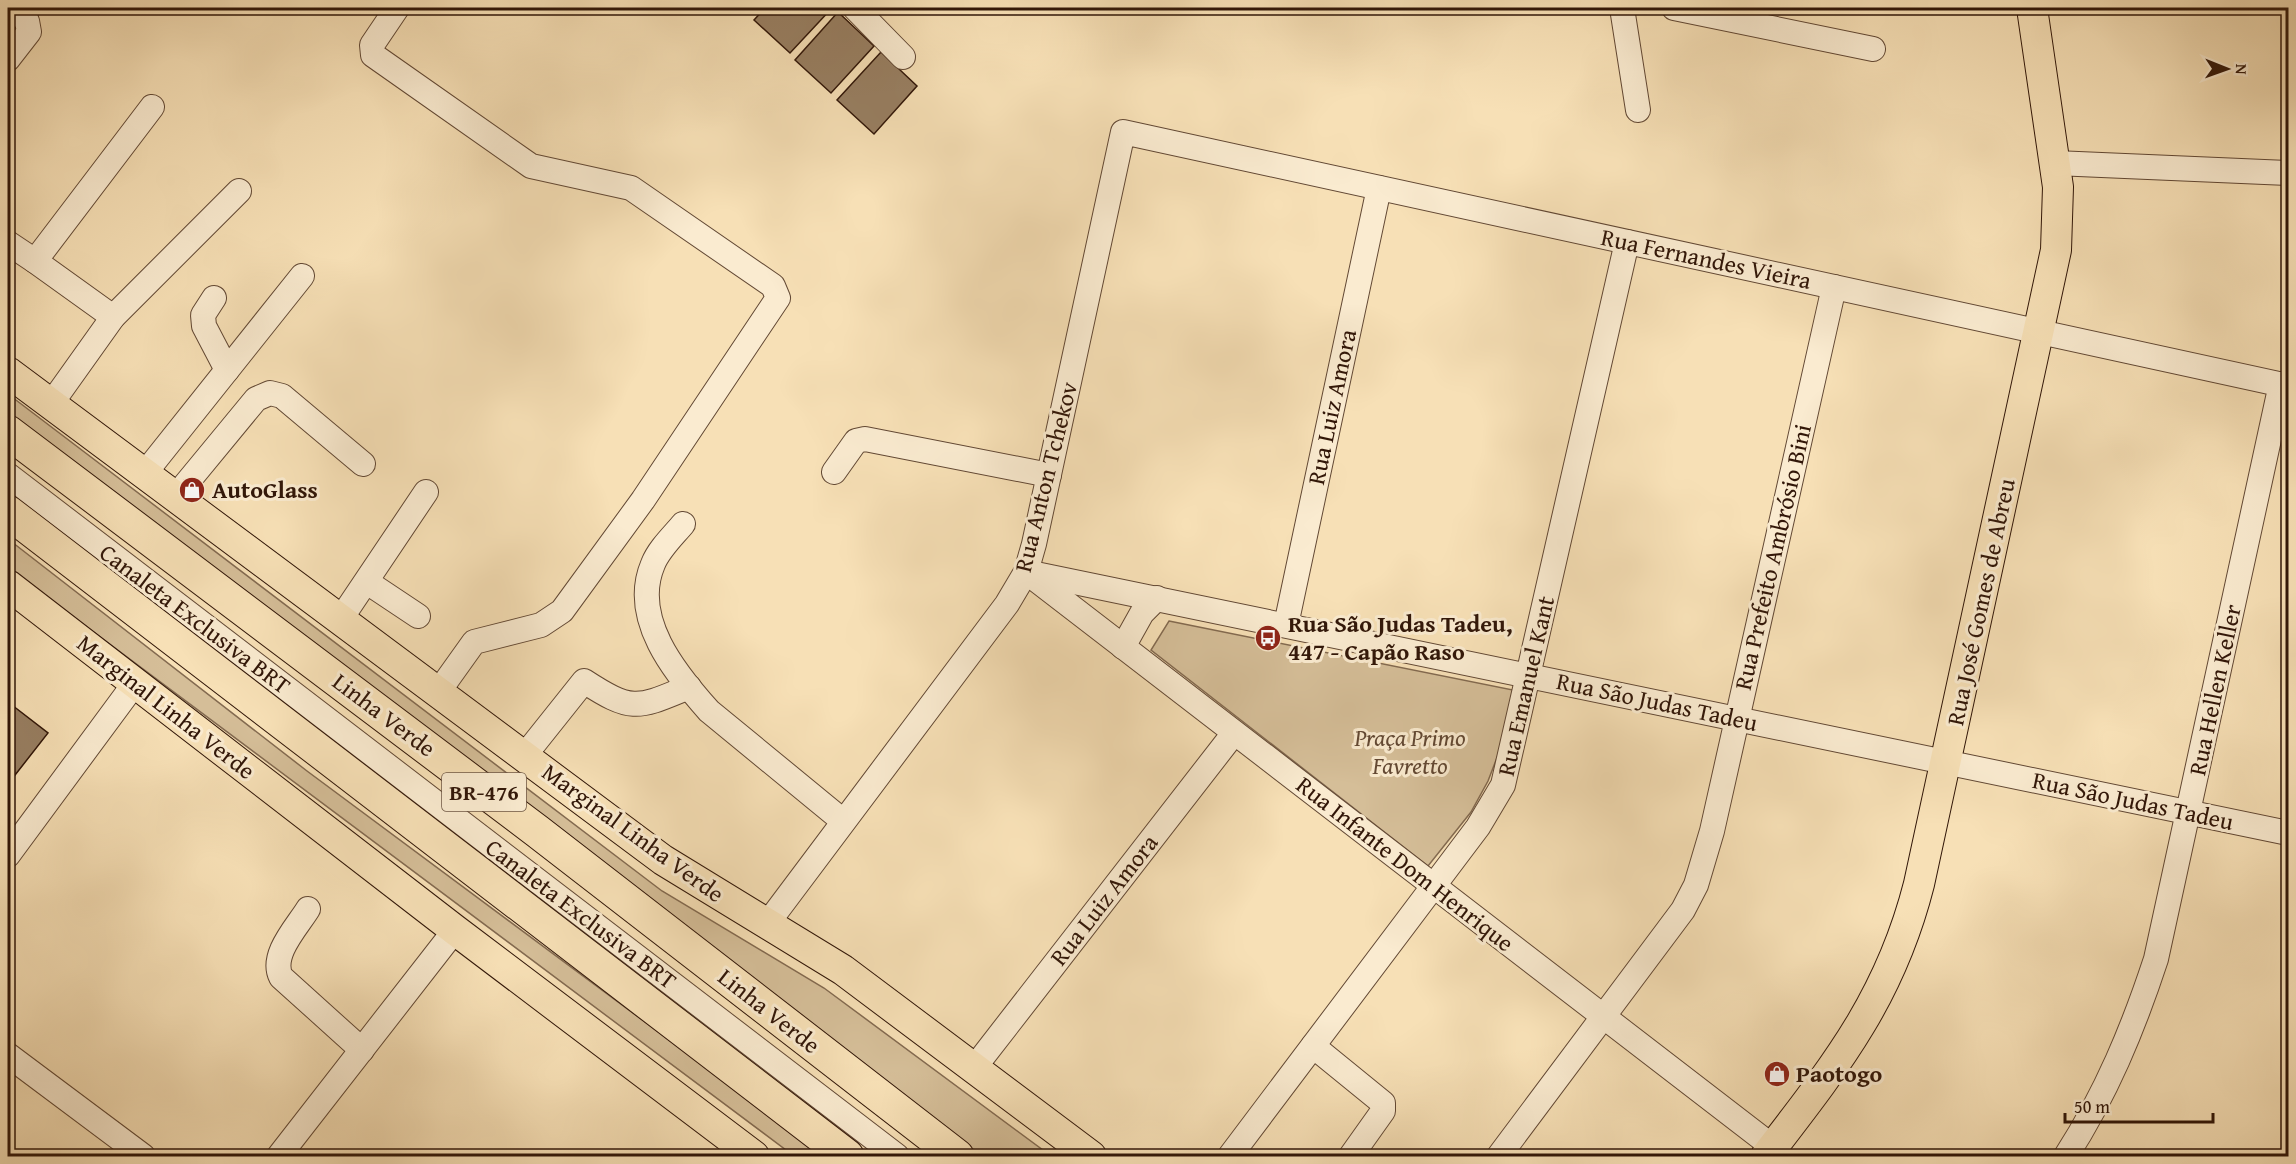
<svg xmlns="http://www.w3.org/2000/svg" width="2296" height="1164" font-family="'Gentium Book Plus',serif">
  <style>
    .green { fill: #d5be98; stroke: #836a50; stroke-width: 1.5 }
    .building { fill: #987f62; stroke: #311608; stroke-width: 1.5 }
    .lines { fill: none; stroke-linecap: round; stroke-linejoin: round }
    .minor-casing { stroke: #624834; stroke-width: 26 }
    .major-casing { stroke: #311608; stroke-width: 32 }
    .highway-casing { stroke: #311608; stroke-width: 35 }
    .minor { stroke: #faebd0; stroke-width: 24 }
    .major { stroke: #f7e0b6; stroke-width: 30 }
    .highway { stroke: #f7e0b6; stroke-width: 33 }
    .labels { text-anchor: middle; stroke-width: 6; stroke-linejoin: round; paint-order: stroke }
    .shield { fill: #faebd0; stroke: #6d5644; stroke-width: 1.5 }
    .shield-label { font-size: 22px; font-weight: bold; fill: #311608 }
    .street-label { font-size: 24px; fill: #311608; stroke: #faebd0 }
    .poi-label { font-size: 24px; font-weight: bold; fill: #311608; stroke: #faebd0; text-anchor: start }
    .park-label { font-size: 24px; font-style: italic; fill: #624833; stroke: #faebd0 }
  </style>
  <rect width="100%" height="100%" fill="#f7e0b6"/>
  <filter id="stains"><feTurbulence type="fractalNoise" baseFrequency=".00333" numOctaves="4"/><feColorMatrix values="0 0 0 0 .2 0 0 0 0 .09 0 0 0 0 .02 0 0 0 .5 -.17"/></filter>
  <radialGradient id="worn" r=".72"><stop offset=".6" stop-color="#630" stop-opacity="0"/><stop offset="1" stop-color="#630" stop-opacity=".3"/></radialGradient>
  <!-- green -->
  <g class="green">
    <path d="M8 394 662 891 824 988 1051 1156H982L8 416Z"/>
    <path d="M8 539 307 771 676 1045 822 1156H794L8 568Z"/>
    <path d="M1169 621 1513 690 1498 755 1488 781 1471 812 1428 866 1151 650Z"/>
  </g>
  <!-- building -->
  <g class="building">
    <path d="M742 8H754L748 13Z"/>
    <path d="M765 8H832L790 53 754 20Z"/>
    <path d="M838 12 874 46 831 93 795 60Z"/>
    <path d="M881 52 917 86 874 134 837 100Z"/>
    <path d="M8 702 48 733 8 784Z"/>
  </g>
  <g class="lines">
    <!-- minor casing -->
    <g class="minor-casing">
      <g id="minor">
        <path d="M397 8 372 45 373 55 531 166 631 188 773 286 778 298 643 500 562 611 541 625 474 642 439 691"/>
        <path d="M855 8 903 57"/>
        <path d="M1622 8 1638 110"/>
        <path d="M1674 8 1873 49"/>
        <path d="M8 59 29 32 27 21 13 8"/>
        <path d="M2055 163 2288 173"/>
        <path d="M8 243 35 261 152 107"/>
        <path d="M35 261 113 317"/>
        <path d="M214 298 203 315 204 326 227 370"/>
        <path d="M51 404 113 317 239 191"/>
        <path d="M834 472 856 441 865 439 1049 475"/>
        <path d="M145 473 302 276"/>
        <path d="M8 475 897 1156"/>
        <path d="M176 496 256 399 270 393 282 396 363 464"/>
        <path d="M683 524C673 536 659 549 653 564 630 618 675 673 709 711L843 821"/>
        <path d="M1026 572 2288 833"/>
        <path d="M1030 575 1773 1147"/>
        <path d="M367 582 418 616"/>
        <path d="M340 620 426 492"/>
        <path d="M1286 625 1379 188"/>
        <path d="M1123 647 1142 613 1157 598"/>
        <path d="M525 755 584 681C633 713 638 708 689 687"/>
        <path d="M8 855 135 683"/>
        <path d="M308 909C297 927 270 955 281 977L362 1050"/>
        <path d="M767 924 1007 604 1026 572 1034 544 1123 132 2288 386"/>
        <path d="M1313 1046 1383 1103V1111L1351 1156"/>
        <path d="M8 1055 143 1156"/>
        <path d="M974 1068 1234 733"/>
        <path d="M279 1156 455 930"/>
        <path d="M1230 1156 1478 827 1503 785 1627 242"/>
        <path d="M1499 1156 1683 910 1696 885 1712 831 1834 287"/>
        <path d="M2066 1156C2106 1094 2133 1029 2156 959L2281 384"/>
      </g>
    </g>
    <!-- major casing -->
    <g class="major-casing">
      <g id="major">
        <path d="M8 372 663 860 843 970 1091 1156"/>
        <path d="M8 585 455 930 754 1156"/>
        <path d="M1766 1156C1836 1065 1890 998 1919 884L2056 250 2058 187 2032 8"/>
      </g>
    </g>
    <!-- highway casing -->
    <g class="highway-casing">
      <g id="highway">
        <path d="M8 432 537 831 957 1156"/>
        <path d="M8 512 847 1156"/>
      </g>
    </g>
    <!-- minor -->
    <use href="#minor" class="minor"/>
    <!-- major -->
    <use href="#major" class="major"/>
    <!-- highway -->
    <use href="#highway" class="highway"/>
  </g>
  <!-- icons -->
  <defs>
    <g id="shop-disc" transform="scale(1.35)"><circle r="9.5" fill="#8f2418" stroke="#faebd0"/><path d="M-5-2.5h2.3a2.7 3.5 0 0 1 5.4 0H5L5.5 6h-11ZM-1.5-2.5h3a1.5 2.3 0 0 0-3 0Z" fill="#fff"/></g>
    <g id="bus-disc" transform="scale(1.35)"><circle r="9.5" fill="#8f2418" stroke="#faebd0"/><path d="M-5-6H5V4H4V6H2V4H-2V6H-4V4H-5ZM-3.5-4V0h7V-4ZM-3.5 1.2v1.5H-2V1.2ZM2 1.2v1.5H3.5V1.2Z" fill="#fff"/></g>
  </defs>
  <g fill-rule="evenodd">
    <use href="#shop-disc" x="192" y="490"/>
    <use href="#bus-disc" x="1268" y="638"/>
    <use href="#shop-disc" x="1777" y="1074"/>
  </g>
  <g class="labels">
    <!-- shield labels -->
    <rect class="shield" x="442" y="773" width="84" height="38" rx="4.5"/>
    <g class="shield-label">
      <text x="484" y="800">BR-476</text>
    </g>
    <!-- street labels -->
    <g class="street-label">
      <text transform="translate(1706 259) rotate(12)" y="8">Rua Fernandes Vieira</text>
      <text transform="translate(1332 407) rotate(-78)" y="8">Rua Luiz Amora</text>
      <text transform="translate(1046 477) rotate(-76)" y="8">Rua Anton Tchekov</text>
      <text transform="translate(1773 557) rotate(-77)" y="8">Rua Prefeito Ambrósio Bini</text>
      <text transform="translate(1981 602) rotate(-78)" y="8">Rua José Gomes de Abreu</text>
      <text transform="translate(195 619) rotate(37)" y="8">Canaleta Exclusiva BRT</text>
      <text transform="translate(1526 686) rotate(-77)" y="8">Rua Emanuel Kant</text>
      <text transform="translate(2215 690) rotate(-78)" y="8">Rua Hellen Keller</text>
      <text transform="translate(1657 702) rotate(12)" y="8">Rua São Judas Tadeu</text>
      <text transform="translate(166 707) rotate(38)" y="8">Marginal Linha Verde</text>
      <text transform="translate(384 715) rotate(37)" y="8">Linha Verde</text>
      <text transform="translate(2133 801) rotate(12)" y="8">Rua São Judas Tadeu</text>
      <text transform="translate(633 833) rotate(36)" y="8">Marginal Linha Verde</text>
      <text transform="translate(1405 864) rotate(38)" y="8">Rua Infante Dom Henrique</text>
      <text transform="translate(1104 900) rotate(-52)" y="8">Rua Luiz Amora</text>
      <text transform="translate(581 914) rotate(37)" y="8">Canaleta Exclusiva BRT</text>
      <text transform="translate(769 1011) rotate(38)" y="8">Linha Verde</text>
    </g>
    <!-- poi labels -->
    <g class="poi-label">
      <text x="212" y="498">AutoGlass</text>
      <text x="1288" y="632">Rua São Judas Tadeu,<tspan x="1288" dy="28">447 - Capão Raso</tspan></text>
      <text x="1796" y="1082">Paotogo</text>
    </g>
    <!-- park labels -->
    <g class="park-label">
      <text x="1410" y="746">Praça Primo<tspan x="1410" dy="28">Favretto</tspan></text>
    </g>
  </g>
  <!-- margin -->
  <rect width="2296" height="1164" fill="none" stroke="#f7e0b6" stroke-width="30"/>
  <rect x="9" y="9" width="2278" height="1146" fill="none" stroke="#311608" stroke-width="3"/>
  <rect x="15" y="15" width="2266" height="1134" fill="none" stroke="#311608" stroke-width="1.5"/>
  <!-- north arrow -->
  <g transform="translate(2227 69) rotate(91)" stroke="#faebd0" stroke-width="4.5" paint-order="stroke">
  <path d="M0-4.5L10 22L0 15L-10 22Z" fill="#311608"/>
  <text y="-9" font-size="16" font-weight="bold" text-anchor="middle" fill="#311608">N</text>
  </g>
  <!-- scale -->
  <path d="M2065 1113v9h148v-9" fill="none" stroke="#311608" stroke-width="3"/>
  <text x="2074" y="1113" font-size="18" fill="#311608" stroke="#faebd0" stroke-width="4.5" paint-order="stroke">50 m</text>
  <rect width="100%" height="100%" filter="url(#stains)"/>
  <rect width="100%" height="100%" fill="url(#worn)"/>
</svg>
